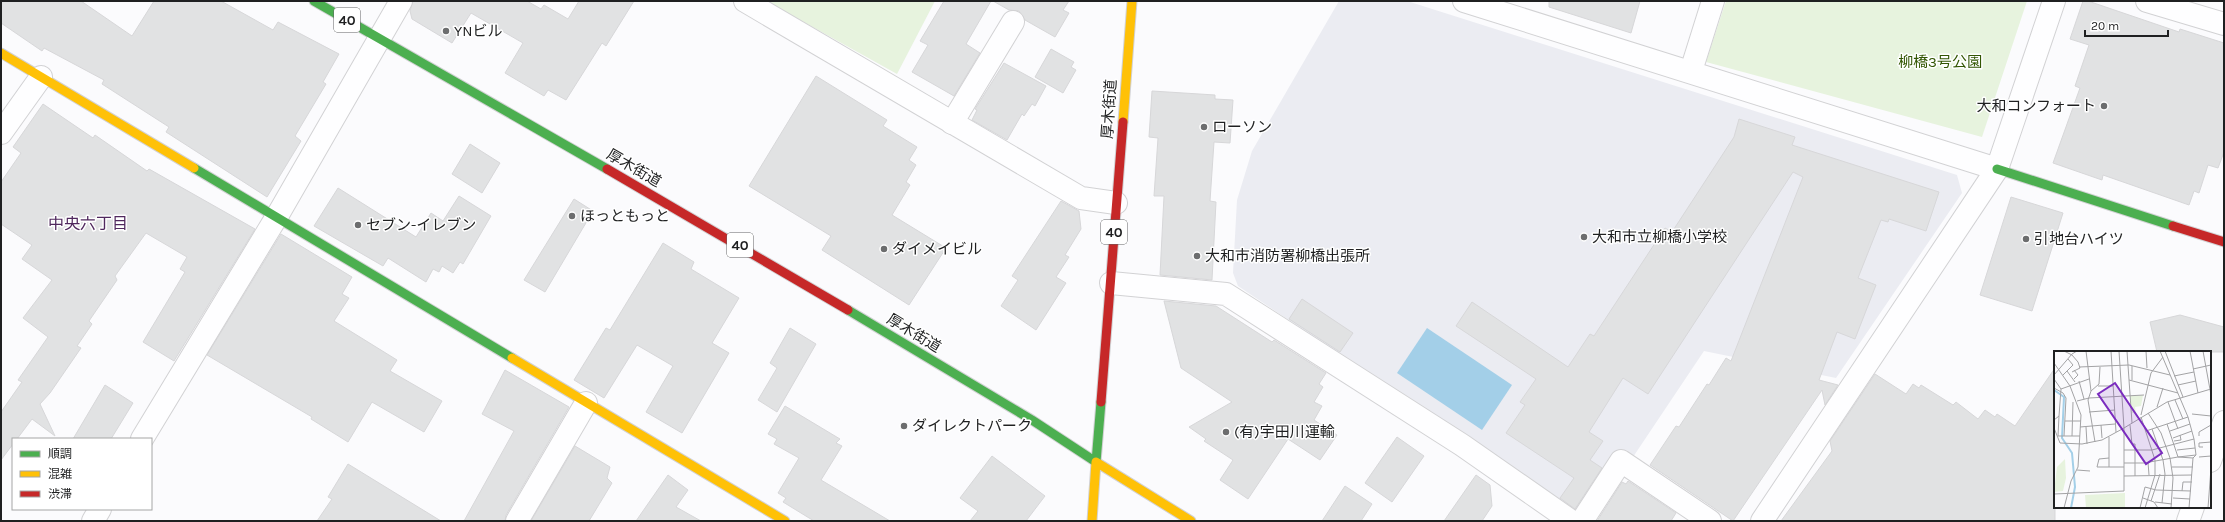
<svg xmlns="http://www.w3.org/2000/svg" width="2225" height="522" font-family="Karla,'Noto Sans JP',sans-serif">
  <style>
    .built { fill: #ebecf2 }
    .green { fill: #e7f3de }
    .water { fill: #a3cfe8 }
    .building { fill: #e1e2e3; stroke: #d7d7d9 }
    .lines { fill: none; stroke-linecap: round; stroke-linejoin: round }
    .street-casing { stroke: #d2d2d4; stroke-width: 24 }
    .fast-casing { stroke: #d2d2d4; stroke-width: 11 }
    .slow-casing { stroke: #d2d2d4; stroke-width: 11 }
    .jam-casing { stroke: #d2d2d4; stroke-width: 11 }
    .street { stroke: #fefeff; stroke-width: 22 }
    .fast { stroke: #4caf50; stroke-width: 9 }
    .slow { stroke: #ffc107; stroke-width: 9 }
    .jam { stroke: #c62828; stroke-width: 9 }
    .poi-dot { fill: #6c6d6e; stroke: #fff; stroke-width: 1.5 }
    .labels { text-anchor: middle; stroke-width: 3; stroke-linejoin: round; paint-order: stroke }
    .shield { fill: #fff; stroke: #626364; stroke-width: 1 }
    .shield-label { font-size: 14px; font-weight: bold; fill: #1f2021 }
    .poi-label { font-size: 15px; fill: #1f2021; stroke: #fff; text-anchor: start }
    .park-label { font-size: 15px; fill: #325603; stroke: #fff }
    .street-label { font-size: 15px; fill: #1f2021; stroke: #fff }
    .neighbourhood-label { font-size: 16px; fill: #50285e; stroke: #fff }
    .inset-river { fill: none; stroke: #a3cfe8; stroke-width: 2 }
    .inset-road { fill: none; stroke: #a3a3a5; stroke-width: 1 }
    .view { fill: #7b2cbf; fill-opacity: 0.15; stroke: #7b2cbf; stroke-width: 2 }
    .inset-edge { fill: none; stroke: #1f2021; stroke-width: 2 }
  </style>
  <rect width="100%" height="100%" fill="#fbfbfd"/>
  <!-- built -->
  <path class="built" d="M1339 1H1407L1957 175 1962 193 1836 378 1704 351 1631 460 1584 508 1571 510 1238 286 1233 273 1237 200 1252 151Z"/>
  <!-- green -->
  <g class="green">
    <path d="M766 1H935L897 74Z"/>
    <path d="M1726 1H2027L1982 137 1706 62Z"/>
  </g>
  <!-- water -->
  <path class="water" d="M1427 328 1512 385 1482 430 1397 373Z"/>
  <!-- building -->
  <g class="building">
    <path d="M1 1H81L132 36 154 1H221L273 30 278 22 339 54 323 82 326 84 295 136 301 141 267 197 166 132 169 127 102 84 104 80 44 48 42 51 1 23Z"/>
    <path d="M413 1H527L541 9 544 5 568 19 579 1H634L606 46 602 43 566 100 548 90 544 96 505 73 523 43 471 13 452 43 412 19 410 11Z"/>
    <path d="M944 1H991L966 44 980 53 954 96 912 72 928 45 920 41Z"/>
    <path d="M993 1H1069L1063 10 1069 13 1055 37 1025 20 1019 11 1009 10Z"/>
    <path d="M1549 1H1640L1631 33 1549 7Z"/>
    <path d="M2083 1H2088L2179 32 2180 29 2224 43V152L2218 168 2208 165 2199 193 2194 191 2189 205 2103 175 2102 180 2053 163 2080 88 2075 86 2089 45 2070 39Z"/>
    <path d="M1051 49 1074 62 1071 67 1076 70 1063 93 1035 77Z"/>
    <path d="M1004 63 1046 86 1035 106 1032 104 1024 116 1022 114 1007 140 972 120 977 110 975 109Z"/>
    <path d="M816 76 887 120 883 126 917 147 909 160 916 165 906 182 910 185 892 215 946 248 909 305 822 250 831 236 749 186Z"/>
    <path d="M1152 91 1215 95V99L1233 100 1230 143 1214 142 1210 201 1216 202 1212 280 1160 275 1164 196H1154L1158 138 1149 137Z"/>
    <path d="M43 104 93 138 95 135 147 171 149 169 255 229 174 361 143 342 185 272 180 269 187 257 146 233 115 276 117 280 89 321 92 324 77 346 81 348 50 393 40 404 55 436 32 419 17 439H13V444L1 460V412L22 382 18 380 48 337 23 318 52 280 22 259 32 245 1 224V182L21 153 13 147Z"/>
    <path d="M1739 119 1795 137 1792 145 1939 192 1926 231 1889 219 1888 222 1881 220 1858 278 1876 285 1855 339 1837 332 1819 380 1838 385 1825 405 1822 390 1733 521 1650 465 1676 426 1679 427 1707 384 1709 385 1726 358 1731 361 1803 177 1793 172 1648 394 1623 378 1589 432 1603 441 1590 460 1602 468 1575 509 1560 498 1574 478 1506 433 1525 405 1520 402 1536 379 1456 326 1472 302 1568 367 1590 334 1594 336 1665 228 1672 232 1734 137Z"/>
    <path d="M470 144 500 163 482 193 452 174Z"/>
    <path d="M338 188 416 237 431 213 443 221 459 196 491 216 463 264 460 262 453 273 442 266 439 272 433 269 426 282 388 258 383 266 314 226Z"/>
    <path d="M2011 197 2063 213 2032 311 1980 295Z"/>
    <path d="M574 199 593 211 545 292 524 280Z"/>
    <path d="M1061 201 1079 211 1081 229 1065 255 1069 257 1056 277 1066 283 1036 330 1001 306 1018 280 1012 276Z"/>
    <path d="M281 234 352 277 342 294 349 298 334 321 397 360 390 371 442 401 424 432 372 402 348 442 311 419 312 417 207 355Z"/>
    <path d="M663 243 694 262 691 269 739 298 712 343 729 353 682 433 646 412 673 366 637 345 604 398 574 380 606 328 610 330Z"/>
    <path d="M1302 299 1353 333 1340 352 1289 319Z"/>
    <path d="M1164 301 1216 306 1272 342 1274 340 1326 373 1319 384 1323 387 1314 402 1322 406 1314 420 1337 435 1320 460 1288 439 1248 499 1220 480 1233 460 1204 441 1206 439 1189 427 1232 402 1181 368Z"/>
    <path d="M2180 315 2224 327V352H2157L2150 322Z"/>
    <path d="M790 328 816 344 777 412 758 400 777 368 770 363Z"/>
    <path d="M2055 368V521H1781L1832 451 1830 441 1875 374 1906 394 1913 384 1919 388 1921 385 1953 405 1956 402 1978 419 1985 410 1995 417 1997 414 2015 426Z"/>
    <path d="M505 370 569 407 506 515 505 521H464L514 431 482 414Z"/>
    <path d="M105 385 133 403 111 439H73Z"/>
    <path d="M785 406 840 439 836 443 842 446 821 480 890 521H814L783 502 786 498 778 493 799 458 774 444 777 439 768 434Z"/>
    <path d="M1397 437 1424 456 1392 502 1365 483Z"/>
    <path d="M575 446 610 467 607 478 612 483 589 521H531Z"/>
    <path d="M992 456 1045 496 1026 521H970L978 511 960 498Z"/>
    <path d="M348 464 441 521H317L332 499 328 497Z"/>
    <path d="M668 475 688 490 676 507 701 521H636Z"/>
    <path d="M1476 475 1490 485 1492 506 1482 521H1444Z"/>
    <path d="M1628 481 1676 513 1671 521H1597L1622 482 1626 484Z"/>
    <path d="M1345 486 1372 504 1361 521H1322Z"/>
  </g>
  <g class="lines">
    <!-- street casing -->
    <g class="street-casing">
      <g id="street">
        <path d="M745 1 1081 198 1116 203"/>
        <path d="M1464 1 1997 169"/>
        <path d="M2147 1 2224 24"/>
        <path d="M1691 71 1713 1"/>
        <path d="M952 123 1013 22"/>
        <path d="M1 133 41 77"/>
        <path d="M1111 283 1226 294 1462 445 1571 521"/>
        <path d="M142 439 276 218 401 1"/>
        <path d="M2210 461 2224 422"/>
        <path d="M93 521 100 509"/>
        <path d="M517 521 586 403"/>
        <path d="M1582 521 1621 461 1710 521"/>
        <path d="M1762 521 1997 169 2054 1"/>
        <path d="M2188 521 2193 507"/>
      </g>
    </g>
    <!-- fast casing -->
    <g class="fast-casing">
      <g id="fast">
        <path d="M314 1 607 169"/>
        <path d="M194 168 512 358"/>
        <path d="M1997 169 2173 226"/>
        <path d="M848 310 1032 420 1096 462 1101 402"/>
      </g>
    </g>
    <!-- slow casing -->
    <g class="slow-casing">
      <g id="slow">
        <path d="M1 53 194 168"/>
        <path d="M1123 122 1132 1"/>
        <path d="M512 358 785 521"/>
        <path d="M1092 521 1096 462 1191 521"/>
      </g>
    </g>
    <!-- jam casing -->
    <g class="jam-casing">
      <g id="jam">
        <path d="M607 169 848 310"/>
        <path d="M2173 226 2224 242"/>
        <path d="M1101 402 1123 122"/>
      </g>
    </g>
    <!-- street -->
    <use href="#street" class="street"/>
    <!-- fast -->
    <use href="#fast" class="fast"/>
    <!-- slow -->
    <use href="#slow" class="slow"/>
    <!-- jam -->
    <use href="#jam" class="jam"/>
  </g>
  <!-- markers -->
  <g class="poi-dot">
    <circle cx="446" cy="31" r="4"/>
    <circle cx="2104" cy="106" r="4"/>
    <circle cx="1204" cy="127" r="4"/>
    <circle cx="572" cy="216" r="4"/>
    <circle cx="358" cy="225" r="4"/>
    <circle cx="1584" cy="237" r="4"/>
    <circle cx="2026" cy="239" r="4"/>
    <circle cx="884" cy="249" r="4"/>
    <circle cx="1197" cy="256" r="4"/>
    <circle cx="904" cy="426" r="4"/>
    <circle cx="1226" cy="432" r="4"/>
  </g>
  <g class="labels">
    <!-- shield labels -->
    <g class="shield">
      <rect x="334" y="8" width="26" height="24" rx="3"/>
      <rect x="1101" y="220" width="26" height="24" rx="3"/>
      <rect x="727" y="233" width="26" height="24" rx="3"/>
    </g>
    <g class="shield-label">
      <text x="347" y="25">40</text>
      <text x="1114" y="237">40</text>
      <text x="740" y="250">40</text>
    </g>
    <!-- poi labels -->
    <g class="poi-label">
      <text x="454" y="36">YNビル</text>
      <text x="2096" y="111" text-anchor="end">大和コンフォート</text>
      <text x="1212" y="132">ローソン</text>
      <text x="580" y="221">ほっともっと</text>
      <text x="366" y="230">セブン-イレブン</text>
      <text x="1592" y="242">大和市立柳橋小学校</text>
      <text x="2034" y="244">引地台ハイツ</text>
      <text x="892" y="254">ダイメイビル</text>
      <text x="1205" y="261">大和市消防署柳橋出張所</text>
      <text x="912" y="431">ダイレクトパーク</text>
      <text x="1234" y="437">(有)宇田川運輸</text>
    </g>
    <!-- park labels -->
    <g class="park-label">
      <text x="1940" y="67">柳橋3号公園</text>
    </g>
    <!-- street labels -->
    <g class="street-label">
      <text transform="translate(1109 109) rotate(-86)" y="5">厚木街道</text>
      <text transform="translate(634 168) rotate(30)" y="5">厚木街道</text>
      <text transform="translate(914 333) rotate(31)" y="5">厚木街道</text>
    </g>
    <!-- neighbourhood labels -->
    <g class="neighbourhood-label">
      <text x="88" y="229">中央六丁目</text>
    </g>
  </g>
  <!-- overview -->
  <g transform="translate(2054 351)">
    <rect width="157" height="157" fill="#fbfbfd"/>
    <path d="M89 44 87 55 81 56 82 62H78L76 45ZM11 108 12 127 9 140 0 141 3 116ZM71 142V157H32L31 144Z" fill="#e7f3de"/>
    <path class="inset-river" d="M0 39 10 46 8 87 18 102 21 136 17 157"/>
    <path class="inset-road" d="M10 0 18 4 24 11 26 17 18 21M32 0 37 40M57 0 62 81M65 0 70 77 113 51 157 38M73 0 78 72M92 0 93 17M106 0 134 66 140 88 142 104 139 107 135 157M111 0 129 46M136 0 144 42M149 0 157 44M0 12 16 35 27 64 24 116 17 130 10 157M78 15V29M25 16 75 14 116 24M139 18 157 14M13 20 21 31M0 24 18 3 23 0M9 24 19 14 14 8M120 25 140 21M0 28 7 38M20 28 24 24 20 19M75 29 124 42M25 30 30 48M124 34 142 30M44 35H59M0 37 9 42 12 47 10 85M121 49 129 68M23 50 35 47 90 44M114 51 124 78M103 56 109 37M35 61 61 59M94 62 107 82 116 107 119 127 117 157M138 63 157 65M87 64 97 22 109 6M5 65 4 85H26M87 66 101 109V124L91 157M0 69 5 65 7 38 35 28M11 70H27M47 74 48 87M76 74 78 93H81V125M26 76 61 73M32 76 33 93M0 77 6 92 28 93 48 89 70 77V140L0 143M98 78 109 109 111 123 108 152M92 80 134 66M116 80 136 73M18 85 19 51M145 85V81L157 74M55 86V116M119 87 138 80M120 90 127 89 126 84M41 91 34 49 37 40 45 33 46 16M149 96H145V92L157 91M70 99H98L140 88M123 99 141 97M145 106 157 105M55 107 45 108 43 116H70M139 107 124 106 142 104M94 111 95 124M70 112H90L124 106 113 73M118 116H139M23 119 36 120M70 125 138 124M128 140 129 131H138M89 147 100 151 104 157M119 147 136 148M97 150 106 123M101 151 118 153M86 157 91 136 102 139 137 140M154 157 157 117"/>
    <path class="view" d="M61 32 108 102 92 113 44 43Z"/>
    <rect width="157" height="157" class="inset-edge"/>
  </g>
  <!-- border -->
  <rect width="2225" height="522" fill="none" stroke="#1f2021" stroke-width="4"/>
  <!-- legend -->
  <rect x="12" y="438" width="140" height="72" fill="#ffffff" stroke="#a5a6a6"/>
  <rect x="20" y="451" width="20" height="6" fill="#4caf50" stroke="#a5a6a6"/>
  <text x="48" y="458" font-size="12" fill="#1f2021">順調</text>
  <rect x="20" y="471" width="20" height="6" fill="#ffc107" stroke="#a5a6a6"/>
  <text x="48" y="478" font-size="12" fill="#1f2021">混雑</text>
  <rect x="20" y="491" width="20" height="6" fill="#c62828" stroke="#a5a6a6"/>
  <text x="48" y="498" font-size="12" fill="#1f2021">渋滞</text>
  <!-- scale -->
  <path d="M2085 30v6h83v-6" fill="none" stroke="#1f2021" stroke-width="2"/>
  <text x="2091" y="30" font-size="12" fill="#1f2021" stroke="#ffffff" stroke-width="3" paint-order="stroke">20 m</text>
</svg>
